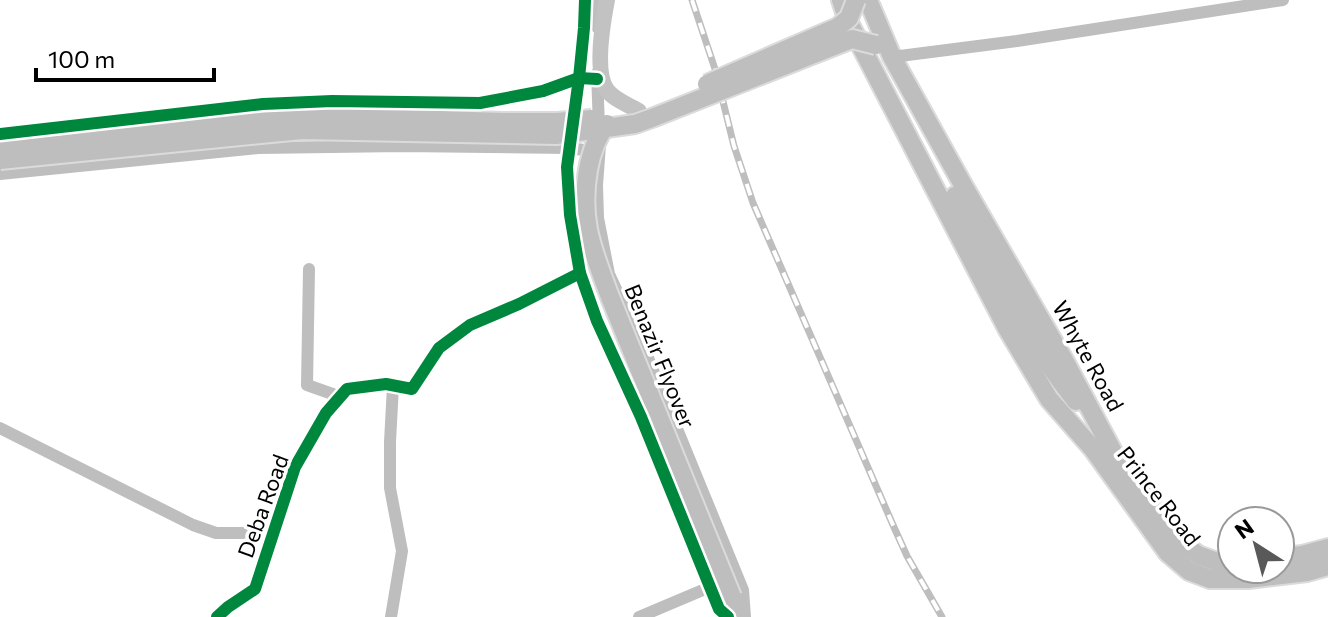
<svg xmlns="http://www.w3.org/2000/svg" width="1328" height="617" font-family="Commissioner,sans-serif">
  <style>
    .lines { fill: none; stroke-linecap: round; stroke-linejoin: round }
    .primary-casing { stroke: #dbdbdb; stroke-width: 22 }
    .street { stroke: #bebebe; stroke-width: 12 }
    .secondary { stroke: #c2c2c2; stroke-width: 16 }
    .primary { stroke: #bebebe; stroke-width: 18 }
    .rail-casing { stroke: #bebebe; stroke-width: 7 }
    .rail { stroke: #fff; stroke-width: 4; stroke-dasharray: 12; stroke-linecap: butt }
    .primary-bridge-casing { stroke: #dbdbdb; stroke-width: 22; stroke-linecap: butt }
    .primary-bridge { stroke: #bebebe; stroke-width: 18 }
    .cycleway-casing { stroke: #fff; stroke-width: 17 }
    .cycleway { stroke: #00873e; stroke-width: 12 }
    .labels { text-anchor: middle; stroke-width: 7; stroke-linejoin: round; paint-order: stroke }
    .street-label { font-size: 22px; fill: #000; stroke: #fff }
  </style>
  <rect width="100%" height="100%" fill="#fff"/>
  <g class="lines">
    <!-- primary casing -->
    <g class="primary-casing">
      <g id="primary">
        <path d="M841 0 848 21 1008 330 1049 399 1093 449 1168 553 1189 571 1210 579H1248L1307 572 1328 566"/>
        <path d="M868 0 892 57 963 185 1064 360 1119 463 1180 541 1198 555 1217 562H1232"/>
        <path d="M955 196C992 265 1026 339 1076 401"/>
        <path d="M1280 558 1302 555 1328 548"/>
        <path d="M732 597 739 617"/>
      </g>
    </g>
    <!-- street -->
    <g class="street">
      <path d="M585 0 584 28 579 78 567 167 570 215 580 273 597 321 641 417 710 587 719 609 728 617"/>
      <path d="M597 0V27"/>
      <path d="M892 57 1017 41 1283 0"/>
      <path d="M597 73 599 127"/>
      <path d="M0 134 263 104 332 101 480 103 543 91 579 78H584"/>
      <path d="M600 145 597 185 598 218 609 274 646 353 743 590 745 617"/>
      <path d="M0 174 258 148 402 146 569 148 599 152"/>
      <path d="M309 269 307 385 341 397"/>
      <path d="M0 428 193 525 216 533H273"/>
      <path d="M217 617 228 607 255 589 295 467 326 413 347 389 386 384 412 389 439 348 470 325 519 304 580 273"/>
      <path d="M391 617 402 551 390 488V442L393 386"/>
      <path d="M639 617 710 587"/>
    </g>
    <!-- secondary -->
    <path class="secondary" d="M607 0C603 21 594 72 607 90 614 100 629 105 639 111"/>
    <!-- primary -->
    <use href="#primary" class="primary"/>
    <!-- rail casing -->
    <g class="rail-casing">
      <path id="rail" d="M692 0 715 69 734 146 753 203 893 525 907 556 942 617"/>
    </g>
    <!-- rail -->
    <use href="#rail" class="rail"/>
    <!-- primary-bridge casing -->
    <g class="primary-bridge-casing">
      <g id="primary-bridge">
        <path d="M707 84 838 27 849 18 856 0"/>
        <path d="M607 124C596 138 591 153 588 170 579 221 593 251 610 297L732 597"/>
        <path d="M0 145 303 116 504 122H557L592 119"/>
        <path d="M0 160 302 130 556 135 635 124 652 118 852 39 876 45"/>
      </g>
    </g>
    <!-- primary-bridge -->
    <use href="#primary-bridge" class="primary-bridge"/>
    <!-- cycleway casing -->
    <g class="cycleway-casing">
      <g id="cycleway">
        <path d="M585 0 584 28 579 78 567 167 570 215 580 273 597 321 641 417 710 587 719 609 728 617"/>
        <path d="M0 134 263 104 332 101 480 103 543 91 579 78 597 79"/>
        <path d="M217 617 228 607 255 589 295 467 326 413 347 389 386 384 412 389 439 348 470 325 519 304 580 273"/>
      </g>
    </g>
    <!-- cycleway -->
    <use href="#cycleway" class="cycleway"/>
  </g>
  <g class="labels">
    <!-- street labels -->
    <g class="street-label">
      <text transform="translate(660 356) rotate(68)" y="8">Benazir Flyover</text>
      <text transform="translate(1088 356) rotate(61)" y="8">Whyte Road</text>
      <text transform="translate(1159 496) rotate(52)" y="8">Prince Road</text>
      <text transform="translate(263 506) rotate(-70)" y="8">Deba Road</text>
    </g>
  </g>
  <!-- north arrow -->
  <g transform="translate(1256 545) rotate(324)"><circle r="38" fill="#ffffff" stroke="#999999" stroke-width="2"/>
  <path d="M0-6L14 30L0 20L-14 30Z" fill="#595959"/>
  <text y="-12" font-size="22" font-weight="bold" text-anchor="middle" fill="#000000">N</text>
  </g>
  <!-- scale -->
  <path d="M36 68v12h178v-12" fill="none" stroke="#000000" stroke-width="4"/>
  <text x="48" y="68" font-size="24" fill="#000000" stroke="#ffffff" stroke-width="6" paint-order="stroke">100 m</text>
</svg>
